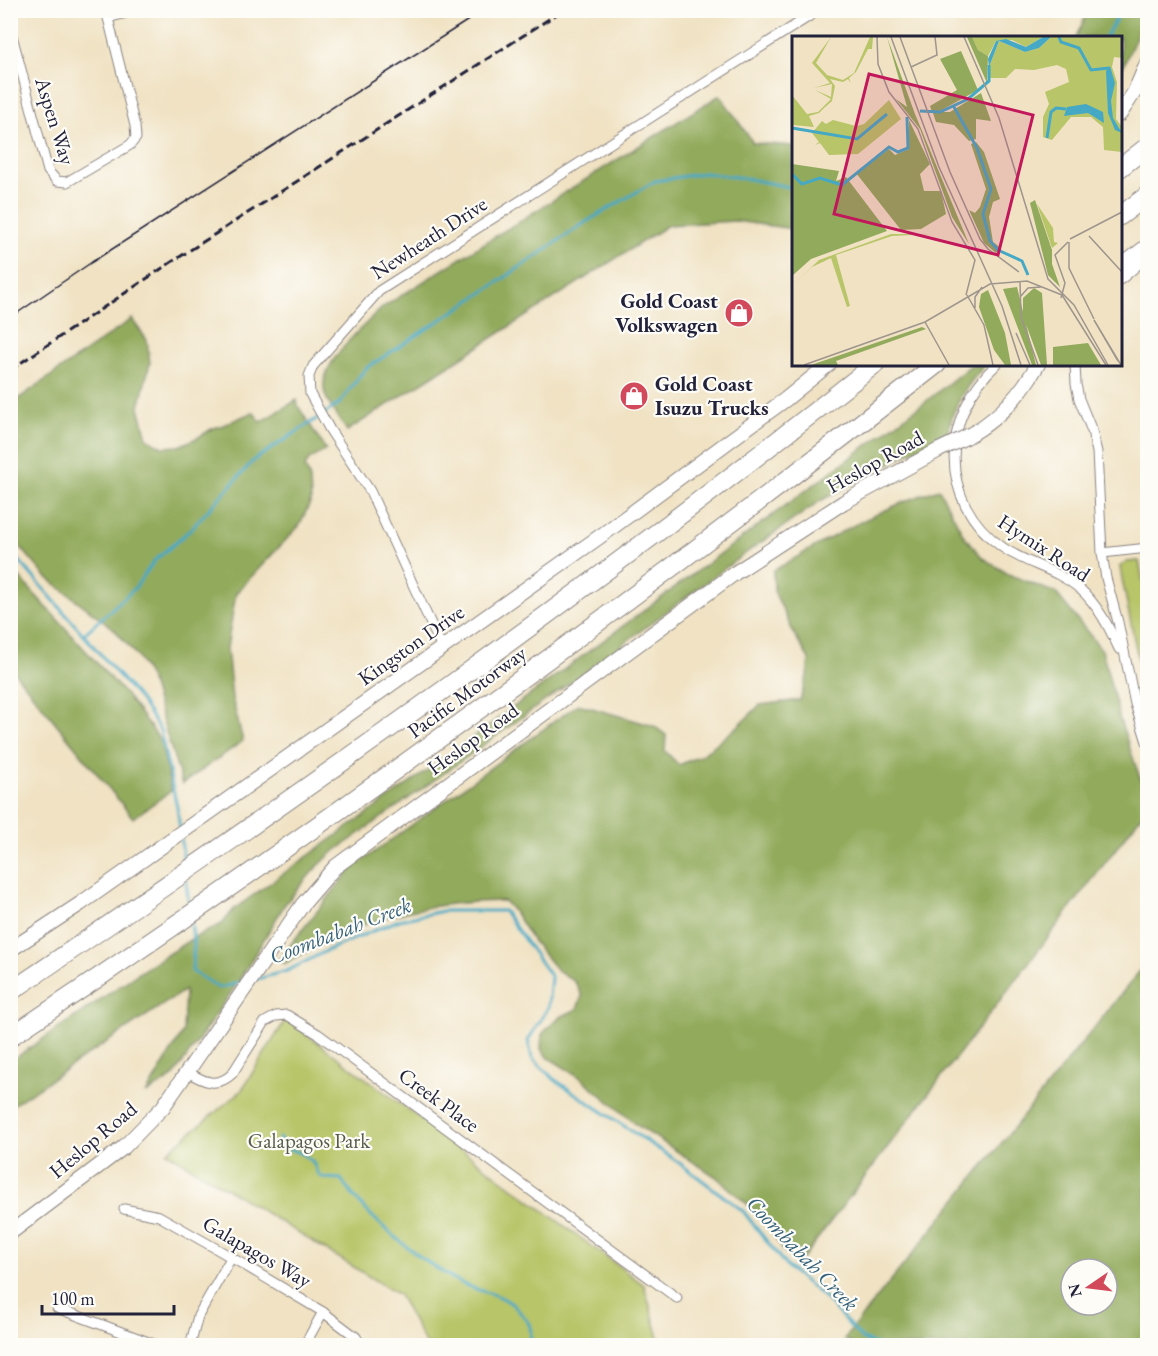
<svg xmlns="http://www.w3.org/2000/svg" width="1158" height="1356" font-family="'EB Garamond',serif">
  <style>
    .green { fill: #b8c568; stroke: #6d7452; stroke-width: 1.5 }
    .forest { fill: #92aa5c; stroke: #5a664c; stroke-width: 1.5; fill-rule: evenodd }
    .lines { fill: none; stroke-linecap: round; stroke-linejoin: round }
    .stream { stroke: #45a9c5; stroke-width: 3 }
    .street-casing { stroke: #89827f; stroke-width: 11 }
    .secondary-casing { stroke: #89827f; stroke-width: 16 }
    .highway-casing { stroke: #89827f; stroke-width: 20 }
    .street { stroke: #fff; stroke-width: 9 }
    .secondary { stroke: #fff; stroke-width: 14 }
    .highway { stroke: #fff; stroke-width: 18 }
    .tram { stroke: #22223b; stroke-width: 1.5 }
    .rail { stroke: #22223b; stroke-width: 3; stroke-dasharray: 9 4.5; stroke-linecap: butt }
    .secondary-bridge-casing { stroke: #89827f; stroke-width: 16; stroke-linecap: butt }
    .secondary-bridge { stroke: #fff; stroke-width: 14 }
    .labels { text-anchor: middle; stroke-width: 4.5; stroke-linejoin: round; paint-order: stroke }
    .street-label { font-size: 21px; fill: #22223b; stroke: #fdfcf7 }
    .poi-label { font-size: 21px; font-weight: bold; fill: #22223b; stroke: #fdfcf7; text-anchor: end }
    .park-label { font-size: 21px; fill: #565b4b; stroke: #fdfcf7 }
    .water-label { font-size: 22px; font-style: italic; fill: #325f79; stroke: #fdfcf7 }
    .inset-river { fill: none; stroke: #45a9c5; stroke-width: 3 }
    .inset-road { fill: none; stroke: #9e958d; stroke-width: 1.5 }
    .view { fill: #c2185b; fill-opacity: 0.15; stroke: #c2185b; stroke-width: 3 }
    .inset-edge { fill: none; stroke: #22223b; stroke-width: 3 }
  </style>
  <rect width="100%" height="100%" fill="#fdfcf7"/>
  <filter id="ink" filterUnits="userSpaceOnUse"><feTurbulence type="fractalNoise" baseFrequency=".0167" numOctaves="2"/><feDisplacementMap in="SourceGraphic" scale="12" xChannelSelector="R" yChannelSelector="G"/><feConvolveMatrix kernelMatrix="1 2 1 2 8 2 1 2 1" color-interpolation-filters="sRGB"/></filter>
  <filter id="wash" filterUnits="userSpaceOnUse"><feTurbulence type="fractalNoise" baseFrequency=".008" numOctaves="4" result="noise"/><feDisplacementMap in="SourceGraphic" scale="24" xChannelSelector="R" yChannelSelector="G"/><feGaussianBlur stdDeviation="1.35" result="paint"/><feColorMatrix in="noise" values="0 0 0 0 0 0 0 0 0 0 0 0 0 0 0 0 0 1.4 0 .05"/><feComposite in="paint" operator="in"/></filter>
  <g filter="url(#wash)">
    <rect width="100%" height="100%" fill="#f0e2c3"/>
    <!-- green -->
    <g class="green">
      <path d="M1139 561 1147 601V703L1121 574 1120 566 1126 562Z"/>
      <path d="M286 1019 644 1285 661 1345H426L399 1295 167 1152 241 1091Z"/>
    </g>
    <!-- forest -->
    <g class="forest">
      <path d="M1088 11H1137L1144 19 1121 71 1120 38 1076 37Z"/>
      <path d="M720 95 753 143 793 146V229L735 221 668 225 347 431C340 419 329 407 325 394 315 366 365 325 383 307Z"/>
      <path d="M132 319 147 340 150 363 139 407 147 438 163 447 179 446 199 437 213 428 221 426 253 412 261 422 297 400 298 406 326 450 309 460 305 466 310 479 311 501 299 526 236 593 227 648 232 698 243 741 182 784 150 679 137 656 114 629 46 577 11 536V404Z"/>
      <path d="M971 365H985C967 385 953 405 948 432L822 500 743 555 584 673 331 854 313 871 285 904 237 984 173 1077 146 1094 183 1032 185 990 11 1106V1061L146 968 193 938 222 924 234 909 442 760 924 403Z"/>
      <path d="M939 489 964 536 983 558 1008 574 1056 593 1102 650 1120 720 1147 798V808L799 1263 783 1250 762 1217 715 1176 638 1126 580 1077 547 1057 541 1049 542 1034 558 1018 577 1009 582 996 575 982 556 969 532 940 515 913 504 901C442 901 381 913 325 942 311 949 298 957 284 964L278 960 351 869 578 704 654 726 666 735 665 751 679 765 702 755 737 727 760 705 800 700 807 676 809 659 795 636 774 591 773 571C827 539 880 508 939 489Z"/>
      <path d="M10 567 125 694 155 733 161 742 171 791 133 818 11 668Z"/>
      <path d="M1147 962V1345L855 1346 844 1339ZM1071 1269H1107V1305H1071Z"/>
    </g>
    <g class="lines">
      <!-- stream -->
      <g class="stream">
        <path d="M1105 38 1121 10"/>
        <path d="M10 550 141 701 160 730 177 807 180 829"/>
        <path d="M83 635 135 588 155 560 190 530 254 460 339 404 365 369 488 289 586 222 655 181 704 173 744 178 794 188"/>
        <path d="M181 839 184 865"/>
        <path d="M186 881 189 907"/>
        <path d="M191 922 194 945 192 971 219 988 242 982"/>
        <path d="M257 979 287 971 328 950 399 920 443 911H504L551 977 548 1008 528 1040 532 1058 555 1080 678 1162 743 1211 787 1267 822 1295 862 1339 880 1346"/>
        <path d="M279 1138 289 1149 301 1153 313 1162 318 1174 324 1178 341 1179C366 1218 422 1262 463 1284 479 1292 500 1293 513 1305 518 1310 529 1321 530 1327 532 1332 530 1340 530 1346"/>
      </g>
    </g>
  </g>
  <g filter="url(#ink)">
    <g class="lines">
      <!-- street casing -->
      <g class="street-casing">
        <g id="street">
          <path d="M108 18 137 10"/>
          <path d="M10 28 48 171 57 181 67 182 130 145 136 138 135 126 106 10"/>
          <path d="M1120 264 1148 242"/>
          <path d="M997 364C941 415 937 501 1002 547 1026 564 1056 569 1079 588 1098 605 1109 627 1119 649"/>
          <path d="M1075 364 1076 384 1079 399 1092 431 1097 452 1102 553 1106 578 1118 622 1135 704 1148 745"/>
          <path d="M1102 553 1148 548"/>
          <path d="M442 648 370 491 330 430 310 394 309 376 313 366 379 291 819 10"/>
          <path d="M188 1072C204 1082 217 1088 232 1074L265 1022 276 1016 287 1015 318 1034 677 1298"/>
          <path d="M124 1209 159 1216 224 1253 323 1312 356 1337 361 1346"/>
          <path d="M57 1308 159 1346"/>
          <path d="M190 1346 198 1316 231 1258"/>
          <path d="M304 1346 323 1312"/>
        </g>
      </g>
      <!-- secondary casing -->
      <g class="secondary-casing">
        <g id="secondary">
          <path d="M1120 114 1135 91 1148 61"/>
          <path d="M1120 277 1148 253"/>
          <path d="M966 437C998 420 1020 396 1038 364"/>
          <path d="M10 950 80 904 602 535 786 399 829 364"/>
          <path d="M10 1233 124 1147 163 1107 303 904 335 867 735 573 844 502 939 450"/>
        </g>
      </g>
      <!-- highway casing -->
      <g class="highway-casing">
        <g id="highway">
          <path d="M1120 168 1148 146"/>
          <path d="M1120 216 1148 195"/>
          <path d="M10 992C305 792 596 586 875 364"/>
          <path d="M10 1037C328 825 636 599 937 364"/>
        </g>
      </g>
      <!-- street -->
      <use href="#street" class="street"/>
      <!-- secondary -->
      <use href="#secondary" class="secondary"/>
      <!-- highway -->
      <use href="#highway" class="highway"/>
      <!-- tram -->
      <path class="tram" d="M10 318 92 262 484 10"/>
      <!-- rail -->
      <path class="rail" d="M10 370 164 267 563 10"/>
      <!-- secondary-bridge casing -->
      <g class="secondary-bridge-casing">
        <path id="secondary-bridge" d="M939 450 966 437"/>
      </g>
      <!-- secondary-bridge -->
      <use href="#secondary-bridge" class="secondary-bridge"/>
    </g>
  </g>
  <!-- icons -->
  <defs>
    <g id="shop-disc" transform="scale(1.5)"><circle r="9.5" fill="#d1495b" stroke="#fdfcf7"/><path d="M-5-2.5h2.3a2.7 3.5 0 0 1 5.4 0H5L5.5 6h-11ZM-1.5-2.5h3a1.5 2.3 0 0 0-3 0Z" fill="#fff"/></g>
  </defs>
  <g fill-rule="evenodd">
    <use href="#shop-disc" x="739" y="313"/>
    <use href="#shop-disc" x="634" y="396"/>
  </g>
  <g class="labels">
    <!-- street labels -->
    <g class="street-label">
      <text transform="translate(55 121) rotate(73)" y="7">Aspen Way</text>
      <text transform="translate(429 238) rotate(-33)" y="7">Newheath Drive</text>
      <text transform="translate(875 462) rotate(-29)" y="7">Heslop Road</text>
      <text transform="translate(1044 548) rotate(33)" y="7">Hymix Road</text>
      <text transform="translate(411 645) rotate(-35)" y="7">Kingston Drive</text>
      <text transform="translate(467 692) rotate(-36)" y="7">Pacific Motorway</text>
      <text transform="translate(473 739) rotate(-36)" y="7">Heslop Road</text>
      <text transform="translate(439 1100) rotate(36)" y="7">Creek Place</text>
      <text transform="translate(93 1140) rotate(-40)" y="7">Heslop Road</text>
      <text transform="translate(257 1252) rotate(30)" y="7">Galapagos Way</text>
    </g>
    <!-- poi labels -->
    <g class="poi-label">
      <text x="718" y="308">Gold Coast<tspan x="718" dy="24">Volkswagen</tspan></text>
      <text x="655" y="391" text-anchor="start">Gold Coast<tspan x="655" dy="24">Isuzu Trucks</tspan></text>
    </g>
    <!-- park labels -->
    <g class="park-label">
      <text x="309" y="1148">Galapagos Park</text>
    </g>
    <!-- water labels -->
    <g class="water-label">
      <text transform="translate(340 930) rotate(-21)" y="8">Coombabah Creek</text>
      <text transform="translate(803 1253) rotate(46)" y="8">Coombabah Creek</text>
    </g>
  </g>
  <!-- overview -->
  <g transform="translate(792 36)">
    <rect width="330" height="330" fill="#f0e2c3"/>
    <path d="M39 1 24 27 35 39 51 44 62 37 78 1H81L80 13H76L64 36 57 42 59 47 56 43 51 46 38 43 43 50 40 65 32 72 36 77 32 72 27 77 17 80 22 91 1 89 0 59 15 78 26 76 39 63 23 54 39 61 40 48 22 52 38 47 20 27ZM180 1H251L234 11 220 4 204 5 196 20 186 14ZM259 1H330V22L322 21 320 31 325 46 324 83 330 91V116L312 114 311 91 299 81H279L260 104 251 101V81L257 68 253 56 277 46 274 33 265 29 242 34 223 33 214 42H198L197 31 207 5 233 16 247 12ZM97 64 109 83 66 118 37 119 28 107 23 109 27 106 20 97 30 85 34 88 41 84 64 90V84L65 90 72 88ZM245 168 261 192 262 206 266 207 260 212ZM99 198H139L100 200 44 219 58 270 55 271 39 222 20 231 0 250 27 224Z" fill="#b8c568"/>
    <path d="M95 1 123 78 177 208 160 181 128 93 104 63 115 71ZM175 1H180L186 14 196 20 195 47ZM169 15 186 54 146 76H158L189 57 199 85 184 83V103L177 105 162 89 144 86 141 77 146 76H140L138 70 165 54 148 23ZM117 84 138 128 128 138 132 155H149L154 178 129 193 109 194 64 137 97 113 103 119 117 113ZM184 106 192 116 208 163 201 166 197 181 201 206 209 212 204 217 192 207 177 174 183 177 188 171 194 153 179 108ZM0 128 47 135 44 145 54 141 95 195 19 223 0 240ZM243 164 260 214V228L268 251 256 239 238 167ZM225 251 244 329H240L211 253ZM242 252 250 257 255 329H249L231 280V262ZM196 254 213 297 219 329H213L202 314 187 271 189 258ZM130 291 134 293 44 325 46 329H19ZM296 307 309 329H261V311Z" fill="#92aa5c"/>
    <path d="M251 1H259L247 12 233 16 207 5 197 31 196 23 204 5 214 3 234 11ZM318 30 323 47 319 65 321 82 330 97 323 94 316 77 314 35ZM294 68 311 76 312 87 296 77 272 80 275 71Z" fill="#45a9c5"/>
    <path class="inset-river" d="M267 1 269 6 287 12 299 34 317 32M162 71 185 112 199 153 191 178 198 205 206 214 230 225 236 239M128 75 148 76 176 63 197 45V29M0 92 65 103 95 78M255 102 259 76 264 72 274 73M0 138 10 148 28 142 50 149 97 111 106 116 116 112 115 81"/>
    <path class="inset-road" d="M85 1 86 28 97 56 126 93 160 186 183 224 174 259M99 1 147 131 210 270 229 329M108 1 158 136 188 203 196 213 227 236M172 1 207 82 256 243 282 269 316 329M119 31 145 19 143 1M297 200 330 236M278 203 330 176M277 206V232L302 283M228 246 229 281 246 329M175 259 192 289 201 329M270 259 314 329M228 261 236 252 249 251M269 262 273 247 263 219 276 206M183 272V261L190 251M133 286 157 329M224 297 238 329M326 325 302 284 329 329M12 329 133 286 198 248 235 245 270 259"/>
    <path class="view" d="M77 38 241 79 206 219 42 178Z"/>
    <rect width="330" height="330" class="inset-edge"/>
  </g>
  <!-- margin -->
  <rect width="1158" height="1356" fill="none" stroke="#fdfcf7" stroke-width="36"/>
  <!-- north arrow -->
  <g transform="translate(1089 1287) rotate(256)"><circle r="28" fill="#fdfcf7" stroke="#a5a5ac" stroke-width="1.5"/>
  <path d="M0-4.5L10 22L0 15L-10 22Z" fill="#d1495b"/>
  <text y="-9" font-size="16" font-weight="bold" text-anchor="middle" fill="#22223b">N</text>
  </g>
  <!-- scale -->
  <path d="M42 1305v9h132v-9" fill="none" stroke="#22223b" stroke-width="3"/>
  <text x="51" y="1305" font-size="18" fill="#22223b" stroke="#fdfcf7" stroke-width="4.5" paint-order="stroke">100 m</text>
</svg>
